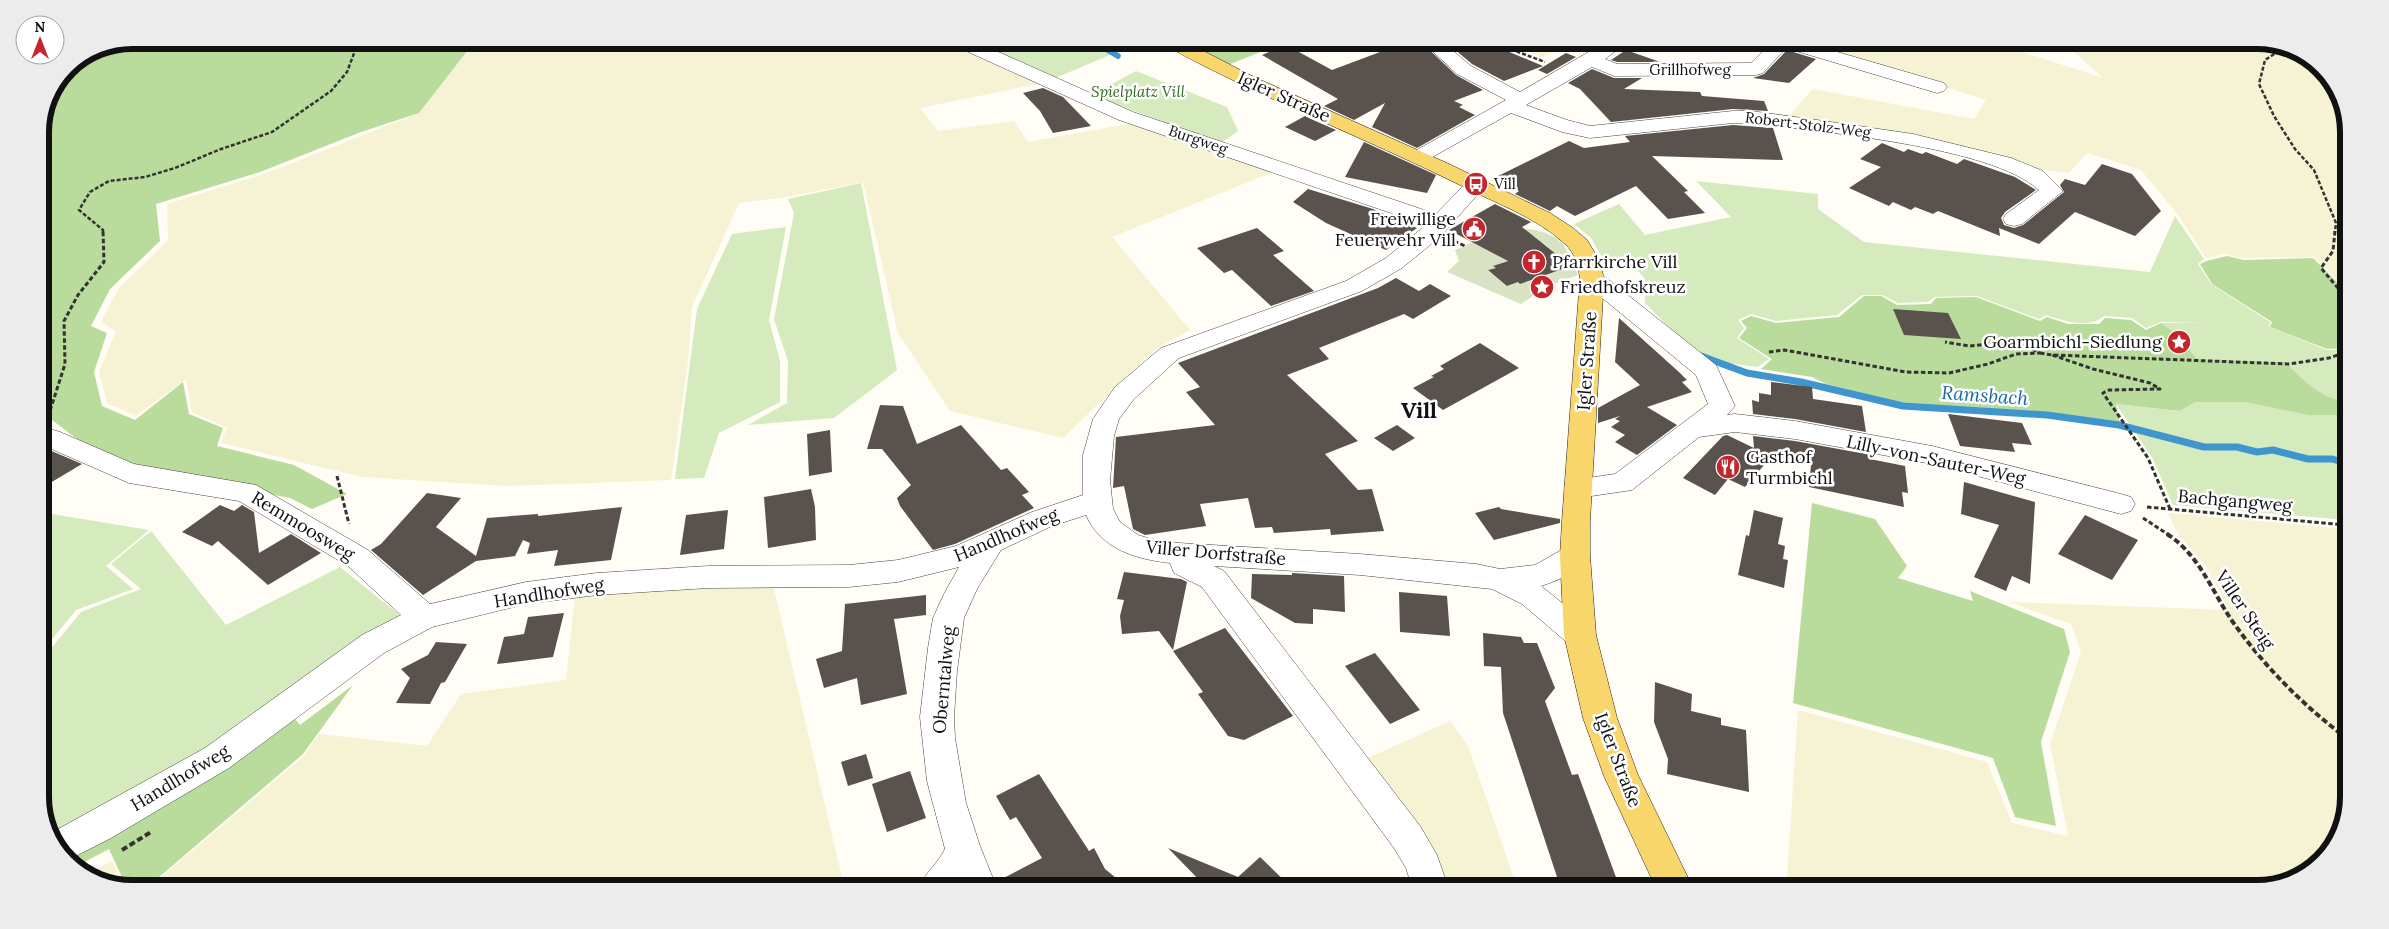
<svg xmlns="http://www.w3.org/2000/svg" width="2389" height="929" font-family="Lora,serif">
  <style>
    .farmland { fill: #f6f3d4 }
    .green { fill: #d5ebbd }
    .forest { fill: #b9dc9c }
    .cemetery { fill: #d9e3c4; fill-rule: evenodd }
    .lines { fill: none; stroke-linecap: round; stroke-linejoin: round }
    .stream-far1 { stroke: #3f96cf; stroke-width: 5.5 }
    .stream { stroke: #3f96cf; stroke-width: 7 }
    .building { fill: #5a524d }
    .minor-casing { stroke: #444; stroke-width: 1 }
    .major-casing { stroke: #222; stroke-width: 1 }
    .path-far2 { stroke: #333; stroke-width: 2.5; stroke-dasharray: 4 2; stroke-linecap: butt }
    .path-far1 { stroke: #333; stroke-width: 3; stroke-dasharray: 4.5 2.5; stroke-linecap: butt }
    .path { stroke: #333; stroke-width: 4; stroke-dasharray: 6 3; stroke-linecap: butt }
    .minor { fill: #fff; fill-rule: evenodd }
    .major { fill: #f9d66b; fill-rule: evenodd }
    .labels { text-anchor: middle; stroke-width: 5; stroke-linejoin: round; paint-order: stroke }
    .far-street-label { font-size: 15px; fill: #111; stroke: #fff }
    .far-park-label { font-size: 15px; font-style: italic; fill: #2f6b1f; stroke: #fff }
    .far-poi-label { font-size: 15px; fill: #111; stroke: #fff; text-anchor: start }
    .street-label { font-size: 18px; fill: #111; stroke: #fff }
    .poi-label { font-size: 18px; fill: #111; stroke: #fff; text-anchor: start }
    .water-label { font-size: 19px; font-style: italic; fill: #1768a6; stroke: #fff }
    .district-label { font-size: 22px; font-weight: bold; fill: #111; stroke: #fff }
    .rim { fill: none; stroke: #111; stroke-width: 6 }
  </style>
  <rect width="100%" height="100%" fill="#fffdf5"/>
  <!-- farmland -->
  <g class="farmland">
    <path d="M475 41 955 42 1047 82 920 108 938 131 1014 121 1028 142 1133 123 1273 172 1112 237 1190 330 1154 350 1063 438 950 411 898 333 863 182 786 197 739 203 692 307 688 362 671 480 507 486 362 477 221 443 227 428 192 412 186 379 136 416 107 403 99 372 116 331 101 322 119 288 168 240 167 204 264 174 419 113Z"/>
    <path d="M1507 43H1571L1542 57Z"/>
    <path d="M1810 44H1998L2103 78 2065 44 2287 45 2330 76 2349 126 2348 291 2314 257 2242 258 2225 254 2206 258 2178 215 2141 170 2087 153 2069 173 2039 169 1947 145 1787 118 1813 89 1974 119 1986 100Z"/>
    <path d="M2168 513 2346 529 2344 827 2313 870 2257 889 1732 888 1787 877 1798 710 1987 762 2012 823 2068 836 2050 744 2081 652 2071 624 2009 602 2229 610 2206 566 2178 534Z"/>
    <path d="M773 585 844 886 327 885 285 878 270 884H153L304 756 319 734 427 746 461 694 566 680 575 594Z"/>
    <path d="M1450 721 1468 746 1517 887H1436L1438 881 1359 762Z"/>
    <path d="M112 861 122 884H102L88 874Z"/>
  </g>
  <!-- green -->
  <g class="green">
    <path d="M970 42H1141L1053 79Z"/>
    <path d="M1136 71 1227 107 1238 131 1221 143 1091 95Z"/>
    <path d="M1696 181 1818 194V209L1864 242 2150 272 2175 216 2204 259 2198 264 2211 284 2270 322 2269 327 2327 350 2347 349V402C2319 399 2304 381 2285 362L2196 359 2174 332 2161 323 2204 322H2161L2146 328 2132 318 2104 316C2089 329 2064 321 2046 315L2039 319 1977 296 1935 297 1928 302 1898 303 1882 295H1862L1837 315 1776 321 1751 314 1738 320 1744 328 1737 338 1769 359 1758 367 1701 360 1645 303V279L1630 261 1603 259 1591 238 1574 224 1619 204 1645 235 1731 217Z"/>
    <path d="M861 183 897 370 834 418 748 425 787 403 788 361 774 319 794 213 788 199Z"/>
    <path d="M786 227 769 320 780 361V402L719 433 704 478 675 479 697 309 732 234Z"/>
    <path d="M2196 402H2245L2307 415H2347L2346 520 2173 505 2153 459 2116 404 2178 411Z"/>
    <path d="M40 512 149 530 106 566 133 589 76 610 40 654Z"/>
    <path d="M151 531 226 625 340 567 401 616 285 700 83 826 53 837 40 803V662L81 612 141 589 111 564Z"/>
  </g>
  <!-- forest -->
  <g class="forest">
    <path d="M132 40 475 41 419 113 361 132 260 172 156 204 160 241 110 289 91 326 107 333 94 372 102 406 135 420 183 382 189 414 223 428 217 446 294 465 347 494 312 509 290 498 109 463 40 411V126L67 67 97 47Z"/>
    <path d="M1186 42 1251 43 1263 51 1228 65Z"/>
    <path d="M2227 256 2244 260 2313 258 2348 293V310L2339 321 2347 330V348L2327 349 2270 327 2272 322 2212 284 2200 264 2206 261Z"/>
    <path d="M1864 296H1881L1897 305 1931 304 1936 298 1976 297 2040 321 2047 317 2068 324H2099L2105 318 2131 320 2146 330 2161 323 2174 332 2197 359 2285 362C2305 381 2319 398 2347 402V415H2307L2245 402H2196L2179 411 2116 404 2120 424 2048 413 1914 406 1826 384 1812 377 1761 369 1772 359 1739 338 1747 328 1741 321 1751 316 1776 323 1839 317Z"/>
    <path d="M1812 503 1875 519 1907 566 1898 578 1973 601 1970 591 2064 629 2070 652 2041 742 2056 826 2015 817 1993 758 1793 703Z"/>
    <path d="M353 685 303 754 151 884H125L109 849 77 866 59 853 56 846 283 704 300 725Z"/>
  </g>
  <!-- cemetery -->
  <path class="cemetery" d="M1528 229C1563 234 1565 245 1578 275L1548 286 1521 304 1447 272 1459 261 1455 250 1480 239ZM1543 243 1562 259V265L1520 284 1518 282 1508 286 1488 270 1496 268 1494 266 1515 258 1508 253Z"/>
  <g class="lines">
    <!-- stream-far1 -->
    <path class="stream-far1" d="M1094 42 1118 56"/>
    <!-- stream -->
    <path class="stream" d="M1701 356 1747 373 1801 382 1903 406 2047 415 2119 425 2204 447H2237L2257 452 2273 450 2308 459H2332L2346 463"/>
  </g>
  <!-- building -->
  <g class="building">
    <path d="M1404 43H1422L1456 75 1483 90 1454 101 1463 105 1459 107 1475 115 1417 148 1372 127 1385 103 1354 120 1324 106 1338 99 1262 55 1286 45 1332 70Z"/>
    <path d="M1447 43H1488L1543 66 1504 81 1472 64Z"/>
    <path d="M1626 50 1660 62H1617L1611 60Z"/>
    <path d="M1787 50 1816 59 1789 83 1753 78 1764 74Z"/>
    <path d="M1566 53 1576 57 1547 74 1538 70Z"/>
    <path d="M1592 69 1614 78H1642L1624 89 1700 92 1702 96 1764 101 1768 111 1733 109 1611 122 1580 89 1568 83Z"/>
    <path d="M1043 88 1063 97 1091 126 1053 133 1040 111 1023 93Z"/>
    <path d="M1305 116 1311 119 1336 130 1315 141 1285 127Z"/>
    <path d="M1733 125 1773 128 1783 160 1652 156 1688 191 1684 192 1705 213 1668 219 1636 186 1575 216 1557 206 1550 211 1515 194 1519 191 1494 178 1569 141 1584 148 1630 142 1625 136Z"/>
    <path d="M1364 142 1436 175 1427 193 1345 177Z"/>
    <path d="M1882 143 1904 152 1908 149 1922 154 1926 152 1957 164 1964 159 2015 177 2036 190 2005 212 2001 218 2004 225 2014 228 2023 225 2064 192 2060 185 2065 179 2085 185 2102 164 2132 174 2161 211 2135 236 2075 212 2039 244 1999 228 2000 236 1938 211 1933 214 1915 207 1911 210 1893 202 1889 206 1849 188 1881 167 1860 159Z"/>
    <path d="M1308 189 1373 209 1417 228 1386 250 1326 223 1293 202Z"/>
    <path d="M1495 204 1531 222 1522 227 1571 266 1520 284 1518 282 1507 286 1488 270 1496 268 1493 266 1508 261 1449 230Z"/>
    <path d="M1257 228 1284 251 1273 255 1314 291 1271 306 1232 270 1224 273 1197 248Z"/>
    <path d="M1396 278 1419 291 1430 284 1451 296 1413 319 1404 314 1319 348 1329 359 1287 375 1358 441 1325 454 1358 490 1372 489 1384 531 1331 535 1330 529 1274 533 1272 527 1255 528 1248 498 1200 504 1206 526 1145 535 1133 529 1124 486 1113 488 1116 437 1215 425 1186 392 1200 387 1178 363 1378 288Z"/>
    <path d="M1893 309 1948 313 1961 339 1904 335Z"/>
    <path d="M1619 318 1680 373 1687 380 1682 382 1692 392 1647 407 1677 425 1637 455 1615 442 1625 435 1611 427 1620 421 1615 419 1620 416 1598 423V408L1640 385 1615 362Z"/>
    <path d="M1480 343 1519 368 1443 410 1413 388 1434 377 1431 376 1444 369 1440 366Z"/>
    <path d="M1771 382 1812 387 1813 399 1862 406 1866 432 1795 419 1753 414 1752 400 1759 402V393L1771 395Z"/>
    <path d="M880 405 903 406 917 444 961 425 1001 470 1007 468 1029 492 1022 495 1034 508 955 544 933 550 900 506 897 498 911 485 882 449H867Z"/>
    <path d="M1948 414 2022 423 2032 445 2012 443 2015 452 1960 446Z"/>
    <path d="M1397 425 1415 438 1393 451 1374 438Z"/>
    <path d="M830 430 832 472 809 476 807 434Z"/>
    <path d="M1727 435 1754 448 1753 436 1795 441 1866 454 1869 455 1870 459 1905 466 1908 493 1902 492 1904 507 1809 487 1811 465 1772 456 1745 487 1728 479 1715 495 1683 478 1723 436Z"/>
    <path d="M40 446 82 464 40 489Z"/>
    <path d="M1964 482 2035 502 2030 584 2012 576 2006 591 1974 577 1999 525 1961 514Z"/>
    <path d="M811 489 815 507 816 540 768 548 764 497Z"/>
    <path d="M427 493 461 498 436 527 476 556 487 518 538 514V516L622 507 611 560 554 566 558 550 527 554 530 543 523 540 515 556 476 561 423 595 371 550 381 544Z"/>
    <path d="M220 505 234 511 242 505 254 512 259 553 291 534 321 553 268 585 218 541 212 546 182 532Z"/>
    <path d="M1499 507 1501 509 1560 519V523L1494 540 1475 513Z"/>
    <path d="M728 510 724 549 680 555 686 515Z"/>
    <path d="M1754 510 1783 518 1778 544 1785 546 1783 559 1788 560 1784 588 1738 575 1746 535 1749 536Z"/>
    <path d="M2085 515 2138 540 2112 580 2058 554Z"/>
    <path d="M1124 572 1181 579 1187 582 1173 650 1159 631 1122 634 1120 616 1124 600 1117 599Z"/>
    <path d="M1292 573 1344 576 1345 612 1313 609V624L1295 623 1251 598 1252 574 1292 575Z"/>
    <path d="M1399 592 1447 596 1450 636 1400 632Z"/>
    <path d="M926 595V615L894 619 907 694 861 705 857 678 824 688 816 659 842 651 845 604Z"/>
    <path d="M564 613 553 657 497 664 504 637 524 634 528 617Z"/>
    <path d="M1225 628 1293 716 1244 740 1228 736 1198 694 1203 692 1173 651Z"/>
    <path d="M1483 633 1521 637 1524 643H1537L1555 688 1545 701 1572 775 1578 774 1617 880 1560 886 1503 713 1501 667 1484 666Z"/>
    <path d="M436 642 467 644 445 682 441 683 430 704 396 703 410 678 401 669 428 655Z"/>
    <path d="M1375 653 1420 710 1390 724 1345 666Z"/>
    <path d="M1655 682 1692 694 1691 711 1721 718V725L1746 730 1749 792 1667 774 1668 759 1654 722Z"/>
    <path d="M866 754 873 778 848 786 841 762Z"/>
    <path d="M910 771 926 818 887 832 872 784Z"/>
    <path d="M1039 774 1089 851 1094 848 1105 869 1126 886H998L996 882 1042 858 1016 817 1010 820 996 796Z"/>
    <path d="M1168 848 1238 877 1260 857 1291 887H1206Z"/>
  </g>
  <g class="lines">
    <!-- minor casing -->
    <g class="minor-casing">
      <g id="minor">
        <path d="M952 42H976L1133 112 1436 214 1469 180 1476 178 1483 180 1487 184 1441 236 1402 268 1362 291 1179 358 1134 399 1119 419 1114 436 1110 480 1113 509 1120 522 1138 535 1151 539 1179 543 1360 554 1476 564 1500 569 1535 565 1565 548 1575 545 1585 548 1590 556C1581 571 1557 581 1541 586L1591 626 1596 635 1591 644 1580 647 1569 644 1522 604 1492 589 1360 575 1214 566 1224 571 1420 826 1437 855 1448 887H1412L1406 868 1394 848 1202 587 1174 573 1170 563C1135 559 1101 549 1086 515L1052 526 1001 550 977 589 964 618 957 671 954 717 955 738 966 803 980 846 996 886H920C926 872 938 863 945 849L927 781 920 717 928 648 933 618 944 594 959 567 898 582 849 587 708 588 597 595 526 604 432 627 384 653 229 768 111 838 70 859 59 853 51 833 205 748 362 635 401 615 348 566 239 501 129 483 40 444V432L50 429 60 432 134 464 256 485 368 550 430 604 526 582 597 573 708 566 849 565 898 560 956 546 1032 512 1083 495V455L1093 419 1115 387 1161 348 1346 281 1386 258 1426 225 1119 120 955 46Z"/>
        <path d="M1424 43H1444L1471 66 1520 92 1604 43H1626L1605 59 1617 64 1751 63 1770 44H1810L1944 83 1947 87 1944 91 1937 93 1786 48 1763 73 1756 75 1614 76 1592 67 1526 105 1567 120 1590 126 1733 111H1751L1817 120 1913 134 2011 158 2043 171 2063 191 2022 224 2014 226 2006 224 2003 219 2006 214 2039 190C1991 146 1819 132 1751 123H1733L1590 138 1562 132 1511 113 1427 160 1420 162 1413 160 1410 156 1413 152 1506 100 1457 74Z"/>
        <path d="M1592 271 1600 273 1716 365 1735 406 1727 415 1735 414 1795 421 1932 446 2121 494 2131 497 2135 504 2131 511 2121 514 1932 464 1795 439 1735 432 1699 437 1632 490 1578 498 1568 495 1564 488 1568 481 1615 474 1708 404 1696 375 1584 283 1580 278 1584 273Z"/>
      </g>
    </g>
    <!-- major casing -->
    <g class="major-casing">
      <path id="major" d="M1163 42H1186L1254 77 1449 164 1550 213 1573 228 1587 240 1598 258 1604 278 1590 521V556L1596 635 1617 718 1638 775 1693 888H1656L1604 776 1583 718 1564 635 1560 556 1562 521 1580 278C1578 265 1575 253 1565 244 1536 217 1495 203 1460 185 1363 137 1261 98 1166 46Z"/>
    </g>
    <!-- path-far2 -->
    <g class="path-far2">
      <path d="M1494 43 1545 62"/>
      <path d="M2291 48 2279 51 2265 60 2259 84 2274 116 2295 149 2314 170 2336 223 2335 232"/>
      <path d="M103 232V230L79 210 90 192 109 181 145 177 175 168 221 149 272 132 331 91 347 72 356 48 362 41"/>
    </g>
    <!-- path-far1 -->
    <g class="path-far1">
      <path d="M2335 231 2333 251 2321 268 2348 300"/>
      <path d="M1454 241 1465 246"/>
      <path d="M1769 352 1784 350 1906 372 1949 373 1988 364 2016 354 2040 353 2030 348 1999 343 1969 346 1945 342"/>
      <path d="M2040 353 2052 355"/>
      <path d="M48 417 65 364 64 321 78 295 104 262 103 231"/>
      <path d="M337 476 349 524"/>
      <path d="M2147 507 2346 525"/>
      <path d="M2170 509 2148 458 2103 393 2109 390 2160 389 2150 383 2093 369 2052 355 2289 364 2329 358 2347 352"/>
      <path d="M2143 518 2169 535"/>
    </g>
    <!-- path -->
    <g class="path">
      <path d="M2167 534C2201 556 2212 593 2235 625 2266 668 2303 705 2345 737"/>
      <path d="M122 850 151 832"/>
    </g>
    <!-- minor -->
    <use href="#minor" class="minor"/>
    <!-- major -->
    <use href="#major" class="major"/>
  </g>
  <!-- icons -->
  <defs>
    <g id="bus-disc" transform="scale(1.25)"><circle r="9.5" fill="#c4262e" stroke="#fff"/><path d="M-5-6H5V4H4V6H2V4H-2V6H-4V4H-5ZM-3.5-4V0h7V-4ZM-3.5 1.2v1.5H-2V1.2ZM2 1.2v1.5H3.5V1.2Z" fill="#fff"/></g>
    <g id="civic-disc" transform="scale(1.25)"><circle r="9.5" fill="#c4262e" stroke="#fff"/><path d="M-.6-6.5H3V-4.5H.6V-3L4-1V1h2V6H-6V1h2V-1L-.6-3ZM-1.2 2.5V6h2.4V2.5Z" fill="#fff"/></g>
    <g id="church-disc" transform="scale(1.25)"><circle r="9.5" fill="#c4262e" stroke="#fff"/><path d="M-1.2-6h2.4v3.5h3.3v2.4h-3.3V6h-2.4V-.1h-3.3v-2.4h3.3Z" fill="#fff"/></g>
    <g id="sight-disc" transform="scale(1.25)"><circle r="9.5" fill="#c4262e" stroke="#fff"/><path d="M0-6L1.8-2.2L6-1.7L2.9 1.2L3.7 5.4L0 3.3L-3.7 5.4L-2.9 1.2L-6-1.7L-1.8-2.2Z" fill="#fff"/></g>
    <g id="restaurant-disc" transform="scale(1.25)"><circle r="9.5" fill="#c4262e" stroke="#fff"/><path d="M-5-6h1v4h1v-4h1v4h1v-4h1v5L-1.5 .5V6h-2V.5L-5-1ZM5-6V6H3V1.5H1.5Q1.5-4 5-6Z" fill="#fff"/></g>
  </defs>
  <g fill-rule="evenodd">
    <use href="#bus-disc" x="1476" y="184"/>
    <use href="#civic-disc" x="1474" y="229"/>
    <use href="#church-disc" x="1534" y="262"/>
    <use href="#sight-disc" x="1542" y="287"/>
    <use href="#sight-disc" x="2179" y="342"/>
    <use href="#restaurant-disc" x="1728" y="467"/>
  </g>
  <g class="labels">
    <!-- far-street labels -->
    <g class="far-street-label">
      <text x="1690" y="75">Grillhofweg</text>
      <text transform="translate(1808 125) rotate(7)" y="5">Robert-Stolz-Weg</text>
      <text transform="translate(1198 140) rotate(19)" y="5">Burgweg</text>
    </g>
    <!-- far-park labels -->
    <g class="far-park-label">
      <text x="1138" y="97">Spielplatz Vill</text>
    </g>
    <!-- far-poi labels -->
    <g class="far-poi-label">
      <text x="1494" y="189">Vill</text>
    </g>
    <!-- street labels -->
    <g class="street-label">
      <text transform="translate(1284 97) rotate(24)" y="6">Igler Straße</text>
      <text transform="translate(1587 361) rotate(-86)" y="6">Igler Straße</text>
      <text transform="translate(1936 460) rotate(12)" y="6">Lilly-von-Sauter-Weg</text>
      <text transform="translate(2235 501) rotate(5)" y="6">Bachgangweg</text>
      <text transform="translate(303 526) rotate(31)" y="6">Remmoosweg</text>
      <text transform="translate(1006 535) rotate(-23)" y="6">Handlhofweg</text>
      <text transform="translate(1216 553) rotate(5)" y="6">Viller Dorfstraße</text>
      <text transform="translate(549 593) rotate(-9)" y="6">Handlhofweg</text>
      <text transform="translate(2245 610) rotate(56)" y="6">Viller Steig</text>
      <text transform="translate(944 680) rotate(-85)" y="6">Oberntalweg</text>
      <text transform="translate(1618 760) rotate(69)" y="6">Igler Straße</text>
      <text transform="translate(180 778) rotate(-31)" y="6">Handlhofweg</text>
    </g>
    <!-- poi labels -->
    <g class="poi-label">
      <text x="1456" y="225" text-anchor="end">Freiwillige<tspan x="1456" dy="21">Feuerwehr Vill</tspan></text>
      <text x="1552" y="268">Pfarrkirche Vill</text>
      <text x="1560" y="293">Friedhofskreuz</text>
      <text x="2162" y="348" text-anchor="end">Goarmbichl-Siedlung</text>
      <text x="1746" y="463">Gasthof<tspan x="1746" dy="21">Turmbichl</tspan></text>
    </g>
    <!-- water labels -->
    <g class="water-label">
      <text transform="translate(1985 395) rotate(4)" y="7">Ramsbach</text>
    </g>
    <!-- district labels -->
    <g class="district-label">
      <text x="1419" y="418">Vill</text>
    </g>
  </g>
  <!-- crop -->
  <path d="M0 0H2389V929H0ZM132 49H2257A83 83 0 0 1 2340 132V797A83 83 0 0 1 2257 880H132A83 83 0 0 1 49 797V132A83 83 0 0 1 132 49Z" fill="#ececec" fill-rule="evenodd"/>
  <path class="rim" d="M132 49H2257A83 83 0 0 1 2340 132V797A83 83 0 0 1 2257 880H132A83 83 0 0 1 49 797V132A83 83 0 0 1 132 49Z"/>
  <!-- north arrow -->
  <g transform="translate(40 40)"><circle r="24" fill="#ffffff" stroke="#a0a0a0"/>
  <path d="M0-4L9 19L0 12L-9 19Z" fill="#c4262e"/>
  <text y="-8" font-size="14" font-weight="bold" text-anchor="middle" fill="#111111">N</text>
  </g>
</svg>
